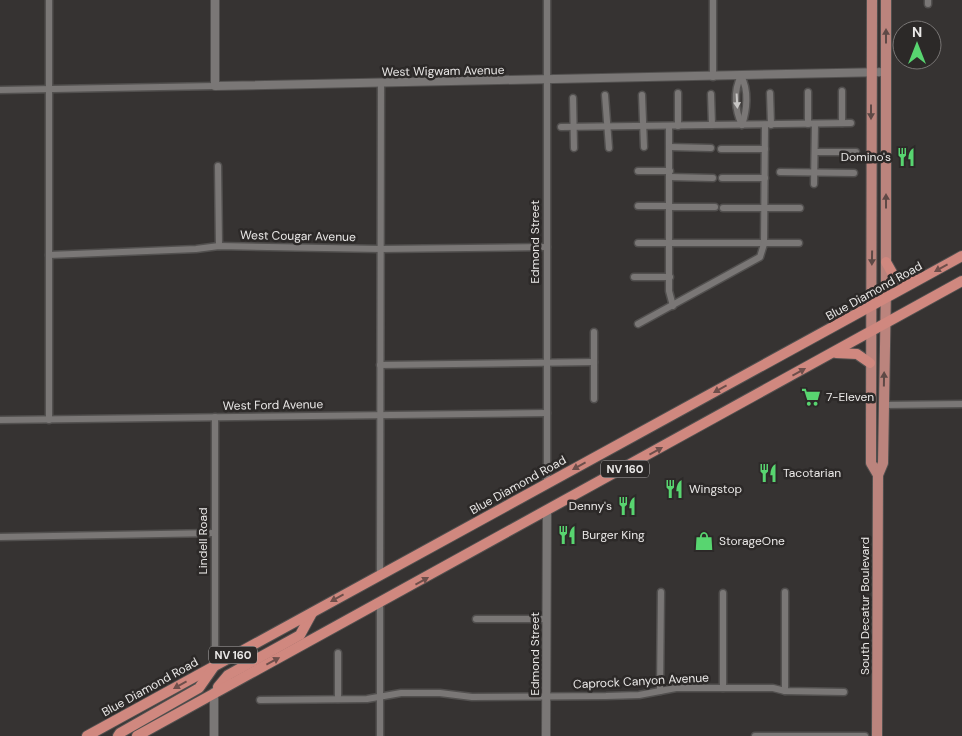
<svg xmlns="http://www.w3.org/2000/svg" width="962" height="736" font-family="'DM Sans',sans-serif">
  <style>
    .lines { fill: none; stroke-linecap: round; stroke-linejoin: round }
    .minor-casing { stroke: #52504f; stroke-width: 9 }
    .tertiary-casing { stroke: #52504f; stroke-width: 10 }
    .primary-casing { stroke: #52504f; stroke-width: 12 }
    .trunk-casing { stroke: #52504f; stroke-width: 12 }
    .minor { stroke: #7a7776; stroke-width: 6 }
    .tertiary { stroke: #7a7776; stroke-width: 8 }
    .primary { stroke: #bb847d; stroke-width: 10 }
    .trunk { stroke: #d0887f; stroke-width: 10 }
    .oneway { fill: #5e4946 }
    .oneway2 { fill: #c8c6c5 }
    .oneway3 { fill: #6e4f4b }
    .labels { text-anchor: middle; stroke-width: 5; stroke-linejoin: round; paint-order: stroke }
    .shield { fill: #2c2928; stroke: #b1afae; stroke-width: 1 }
    .shield-label { font-size: 11px; font-weight: bold; fill: #eae8e7 }
    .street-label { font-size: 12px; fill: #eae8e7; stroke: #2c2928 }
    .poi-label { font-size: 12px; fill: #eae8e7; stroke: #2c2928; text-anchor: start }
  </style>
  <rect width="100%" height="100%" fill="#363332"/>
  <g class="lines">
    <!-- minor casing -->
    <g class="minor-casing">
      <g id="minor">
        <path d="M928 4V0"/>
        <path d="M741 76C733 91 735 111 742 125"/>
        <path d="M741 76C749 90 747 110 742 125"/>
        <path d="M713 77V0"/>
        <path d="M0 90 215 86"/>
        <path d="M842 91V123"/>
        <path d="M808 92V124"/>
        <path d="M678 93V126"/>
        <path d="M770 93 771 125"/>
        <path d="M711 94 712 125"/>
        <path d="M605 95 609 148"/>
        <path d="M642 95 644 147"/>
        <path d="M573 98 574 148"/>
        <path d="M669 126V291L673 306"/>
        <path d="M561 127 851 123"/>
        <path d="M670 147 711 148"/>
        <path d="M721 149H765"/>
        <path d="M815 152H856"/>
        <path d="M218 166 219 246"/>
        <path d="M638 171H670"/>
        <path d="M780 172 854 173"/>
        <path d="M670 177 713 178"/>
        <path d="M722 178H765"/>
        <path d="M814 184 815 124"/>
        <path d="M638 206H670"/>
        <path d="M670 207H715"/>
        <path d="M723 208H800"/>
        <path d="M638 243H799"/>
        <path d="M49 255 196 249 219 246 381 249 547 247"/>
        <path d="M634 277H670"/>
        <path d="M638 324 760 257 764 244 765 125"/>
        <path d="M594 332V399"/>
        <path d="M380 365 594 362"/>
        <path d="M884 405 962 404"/>
        <path d="M215 417V666"/>
        <path d="M0 420 547 413"/>
        <path d="M49 420V0"/>
        <path d="M547 483V0"/>
        <path d="M0 537 214 533"/>
        <path d="M380 575 381 83"/>
        <path d="M723 593V688"/>
        <path d="M476 619H546"/>
        <path d="M338 653V699"/>
        <path d="M660 691 661 592"/>
        <path d="M785 691V592"/>
        <path d="M260 700 367 699 401 693H440L472 697 606 696 639 695 676 688H773L785 691 844 692"/>
        <path d="M380 736V604"/>
        <path d="M755 736H865"/>
      </g>
    </g>
    <!-- tertiary casing -->
    <g class="tertiary-casing">
      <g id="tertiary">
        <path d="M215 0V86L886 72"/>
        <path d="M214 692V736"/>
        <path d="M546 736 547 512"/>
      </g>
    </g>
    <!-- primary casing -->
    <g class="primary-casing">
      <g id="primary">
        <path d="M872 0 871 441V463L878 475"/>
        <path d="M877 736 878 475 883 463 886 288V0"/>
      </g>
    </g>
    <!-- trunk casing -->
    <g class="trunk-casing">
      <g id="trunk">
        <path d="M886 262 895 278 907 281 917 280"/>
        <path d="M836 353 857 354 870 363"/>
        <path d="M218 687 228 675 300 635 312 613"/>
        <path d="M87 736 962 256"/>
        <path d="M118 736 120 733 199 688 213 668"/>
        <path d="M137 736 962 281"/>
      </g>
    </g>
    <!-- minor -->
    <use href="#minor" class="minor"/>
    <!-- tertiary -->
    <use href="#tertiary" class="tertiary"/>
    <!-- primary -->
    <use href="#primary" class="primary"/>
    <!-- trunk -->
    <use href="#trunk" class="trunk"/>
  </g>
  <!-- one-way arrows -->
  <defs><path id="oneway-solid" d="M-6-.8H1V-3.2L6.5 0L1 3.2V.8H-6Z" transform="scale(1.25)"/></defs>
  <g class="oneway">
    <use href="#oneway-solid" transform="translate(886 36) rotate(-90)"/>
    <use href="#oneway-solid" transform="translate(871 112) rotate(90)"/>
    <use href="#oneway-solid" transform="translate(886 201) rotate(-90)"/>
    <use href="#oneway-solid" transform="translate(872 258) rotate(91)"/>
    <use href="#oneway-solid" transform="translate(884 379) rotate(-89)"/>
  </g>
  <use class="oneway2" href="#oneway-solid" transform="translate(737 101) rotate(87)"/>
  <g class="oneway3">
    <use href="#oneway-solid" transform="translate(941 268) rotate(151)"/>
    <use href="#oneway-solid" transform="translate(799 372) rotate(-29)"/>
    <use href="#oneway-solid" transform="translate(720 389) rotate(151)"/>
    <use href="#oneway-solid" transform="translate(656 451) rotate(-29)"/>
    <use href="#oneway-solid" transform="translate(579 466) rotate(151)"/>
    <use href="#oneway-solid" transform="translate(422 581) rotate(-29)"/>
    <use href="#oneway-solid" transform="translate(337 598) rotate(151)"/>
    <use href="#oneway-solid" transform="translate(273 661) rotate(-28)"/>
    <use href="#oneway-solid" transform="translate(180 685) rotate(151)"/>
  </g>
  <!-- icons -->
  <defs>
    <g id="restaurant-bare" transform="scale(1.5)"><path d="M-5-6h1v4h1v-4h1v4h1v-4h1v5L-1.5 .5V6h-2V.5L-5-1ZM5-6V6H3V1.5H1.5Q1.5-4 5-6Z" fill="#58d570" stroke="#2c2928" stroke-width="2.5" paint-order="stroke"/></g>
    <g id="supermarket-bare" transform="scale(1.5)"><path d="M-6-5.5h2.5l.6 2H6L4.5 2H-2.5L-4.4-4H-6ZM-1.5 3.2a1.3 1.3 0 1 0 .1 0ZM3 3.2a1.3 1.3 0 1 0 .1 0Z" fill="#58d570" stroke="#2c2928" stroke-width="2.5" paint-order="stroke"/></g>
    <g id="shop-bare" transform="scale(1.5)"><path d="M-5-2.5h2.3a2.7 3.5 0 0 1 5.4 0H5L5.5 6h-11ZM-1.5-2.5h3a1.5 2.3 0 0 0-3 0Z" fill="#58d570" stroke="#2c2928" stroke-width="2.5" paint-order="stroke"/></g>
  </defs>
  <g fill-rule="evenodd">
    <use href="#restaurant-bare" x="906" y="157"/>
    <use href="#supermarket-bare" x="811" y="397"/>
    <use href="#restaurant-bare" x="768" y="473"/>
    <use href="#restaurant-bare" x="674" y="489"/>
    <use href="#restaurant-bare" x="627" y="506"/>
    <use href="#restaurant-bare" x="567" y="535"/>
    <use href="#shop-bare" x="704" y="541"/>
  </g>
  <g class="labels">
    <!-- shield labels -->
    <g class="shield">
      <rect x="601" y="460.5" width="48" height="17" rx="4"/>
      <rect x="209" y="646.5" width="48" height="17" rx="4"/>
    </g>
    <g class="shield-label">
      <text x="625" y="473">NV 160</text>
      <text x="233" y="659">NV 160</text>
    </g>
    <!-- street labels -->
    <g class="street-label">
      <text transform="translate(443 71) rotate(-1)" y="4">West Wigwam Avenue</text>
      <text transform="translate(298 236) rotate(1)" y="4">West Cougar Avenue</text>
      <text transform="translate(535 242) rotate(-90)" y="4">Edmond Street</text>
      <text transform="translate(874 291) rotate(-29)" y="4">Blue Diamond Road</text>
      <text transform="translate(273 405) rotate(-1)" y="4">West Ford Avenue</text>
      <text transform="translate(518 485) rotate(-29)" y="4">Blue Diamond Road</text>
      <text transform="translate(203 541) rotate(-90)" y="4">Lindell Road</text>
      <text transform="translate(865 606) rotate(-90)" y="4">South Decatur Boulevard</text>
      <text transform="translate(535 654) rotate(-90)" y="4">Edmond Street</text>
      <text transform="translate(641 681) rotate(-3)" y="4">Caprock Canyon Avenue</text>
      <text transform="translate(150 687) rotate(-29)" y="4">Blue Diamond Road</text>
    </g>
    <!-- poi labels -->
    <g class="poi-label">
      <text x="891" y="161" text-anchor="end">Domino's</text>
      <text x="826" y="401">7-Eleven</text>
      <text x="783" y="477">Tacotarian</text>
      <text x="689" y="493">Wingstop</text>
      <text x="612" y="510" text-anchor="end">Denny's</text>
      <text x="582" y="539">Burger King</text>
      <text x="719" y="545">StorageOne</text>
    </g>
  </g>
  <!-- north arrow -->
  <g transform="translate(917 45)"><circle r="24" fill="#2c2928" stroke="#787574"/>
  <path d="M0-4L9 19L0 12L-9 19Z" fill="#58d570"/>
  <text y="-8" font-size="14" font-weight="bold" text-anchor="middle" fill="#eae8e7">N</text>
  </g>
</svg>
